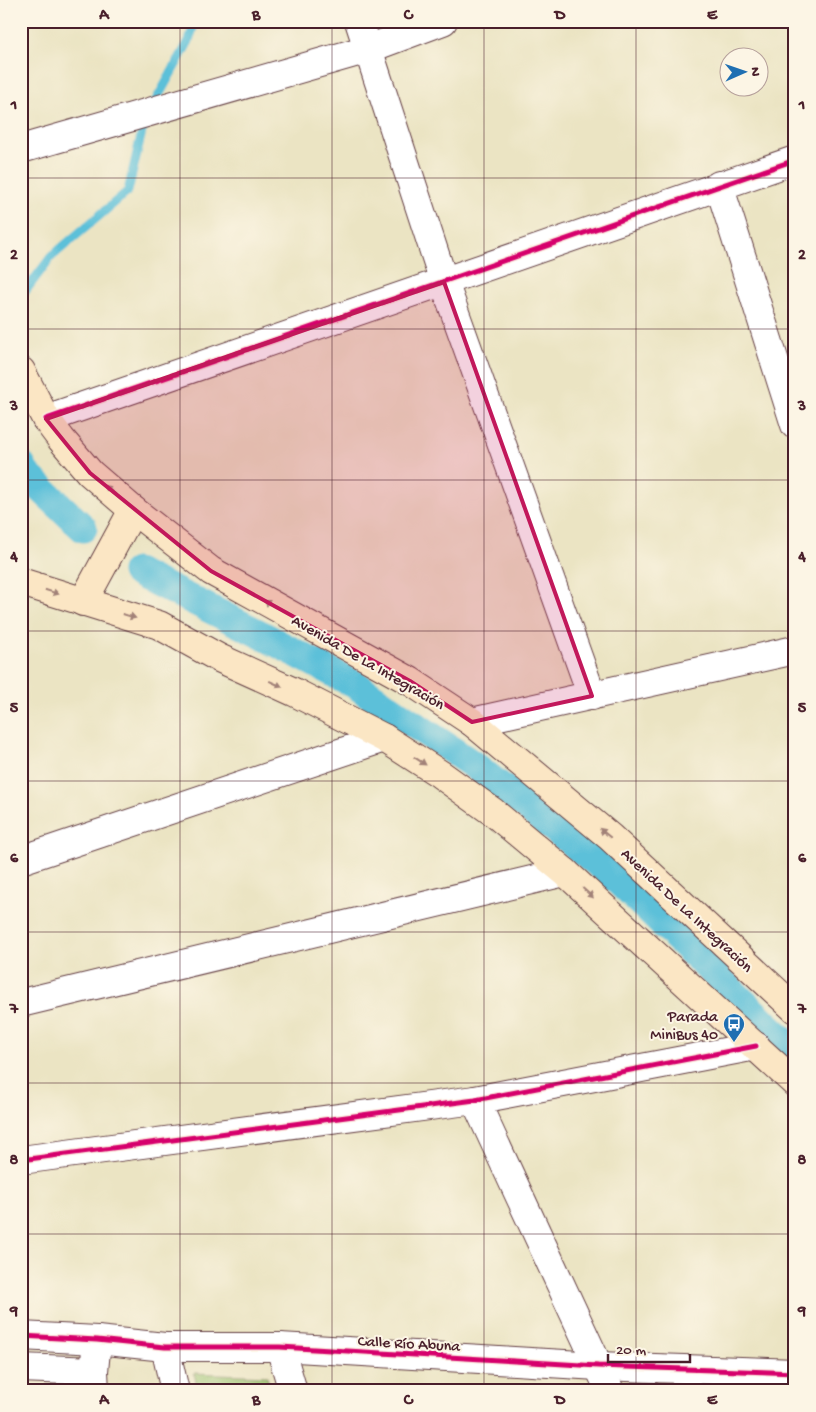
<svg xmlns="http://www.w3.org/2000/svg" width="816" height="1412" font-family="'Gochi Hand',sans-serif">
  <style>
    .grass { fill: url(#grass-tufts); stroke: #72704c }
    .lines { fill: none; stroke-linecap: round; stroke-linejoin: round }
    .stream { stroke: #5bc0d9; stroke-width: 9 }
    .canal { stroke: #5bc0d9; stroke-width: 29 }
    .minor-casing { stroke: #623d42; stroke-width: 30 }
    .tertiary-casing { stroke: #623d42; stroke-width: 30 }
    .secondary-casing { stroke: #623d42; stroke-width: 30 }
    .minor { stroke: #fff; stroke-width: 28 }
    .tertiary { stroke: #fff; stroke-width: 28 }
    .secondary { stroke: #fbe6c4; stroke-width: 28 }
    .cycleway-casing { stroke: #fcf5e5; stroke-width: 8 }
    .cycleway { stroke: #d6006c; stroke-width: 5 }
    .oneway { fill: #a28278 }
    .marked { fill: #c2185b; fill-opacity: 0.2; stroke: #c2185b; stroke-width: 4; stroke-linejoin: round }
    .grid { fill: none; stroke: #4a1f2b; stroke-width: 1; stroke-opacity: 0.55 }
    .labels { text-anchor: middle; stroke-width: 4; stroke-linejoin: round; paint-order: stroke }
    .street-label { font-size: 16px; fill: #4a1f2b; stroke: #fcf5e5 }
    .poi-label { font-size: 16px; fill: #4a1f2b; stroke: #fcf5e5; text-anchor: end }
    .neatline { fill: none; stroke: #4a1f2b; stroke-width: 2 }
    .grid-label { font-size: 16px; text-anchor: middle; font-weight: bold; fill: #4a1f2b }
  </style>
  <defs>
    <pattern id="grass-tufts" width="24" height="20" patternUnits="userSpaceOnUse" patternTransform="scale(1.25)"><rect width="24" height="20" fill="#9ac16d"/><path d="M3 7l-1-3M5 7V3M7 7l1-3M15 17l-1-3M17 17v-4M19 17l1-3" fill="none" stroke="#86a55f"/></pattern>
  </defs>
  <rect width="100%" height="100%" fill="#fcf5e5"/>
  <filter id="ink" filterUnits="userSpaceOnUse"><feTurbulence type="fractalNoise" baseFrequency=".02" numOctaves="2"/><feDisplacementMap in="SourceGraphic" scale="10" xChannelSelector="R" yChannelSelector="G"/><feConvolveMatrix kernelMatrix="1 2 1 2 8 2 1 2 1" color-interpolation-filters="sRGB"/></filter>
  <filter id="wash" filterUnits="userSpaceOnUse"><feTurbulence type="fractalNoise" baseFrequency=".0096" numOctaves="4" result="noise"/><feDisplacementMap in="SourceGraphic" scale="20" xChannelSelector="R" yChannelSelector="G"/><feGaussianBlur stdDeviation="1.12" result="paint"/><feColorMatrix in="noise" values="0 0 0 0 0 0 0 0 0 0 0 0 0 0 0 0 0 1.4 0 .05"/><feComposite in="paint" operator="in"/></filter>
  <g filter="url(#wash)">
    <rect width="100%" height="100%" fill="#ebe4c3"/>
    <!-- grass -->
    <path class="grass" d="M194 1373 267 1376 271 1391H198Z"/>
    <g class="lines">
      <!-- stream -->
      <g class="stream">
        <path d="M154 104 189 41 195 21"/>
        <path d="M21 297 51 257 128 191 144 123 147 117"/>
      </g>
      <!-- canal -->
      <g class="canal">
        <path d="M21 465 26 474 83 528"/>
        <path d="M136 572 260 634 356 685 475 766 611 874 795 1052"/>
      </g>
    </g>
  </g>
  <g filter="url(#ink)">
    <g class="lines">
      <!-- minor casing -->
      <g class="minor-casing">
        <g id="minor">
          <path d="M359 21 444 282 592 696"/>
          <path d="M21 149 368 49 443 21"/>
          <path d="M719 185 795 425"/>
          <path d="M46 419 795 160"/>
          <path d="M472 722 795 650"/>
          <path d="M21 860 384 738"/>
          <path d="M21 1003 565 872"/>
          <path d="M475 1100 610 1391"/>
          <path d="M21 1160 475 1100 756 1046"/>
          <path d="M97 1340 165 1347H280L598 1366 795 1373"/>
          <path d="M165 1347 175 1391"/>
          <path d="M280 1347 293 1391"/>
          <path d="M21 1368 94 1371"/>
        </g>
      </g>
      <!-- tertiary casing -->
      <g class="tertiary-casing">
        <path id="tertiary" d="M21 1336 97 1340 94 1371 95 1391"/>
      </g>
      <!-- secondary casing -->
      <g class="secondary-casing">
        <g id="secondary">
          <path d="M21 371 46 419 61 439 90 473 133 510 211 571 410 681 472 722 610 837 795 1009"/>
          <path d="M21 582 159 625 219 658 294 692 384 738 440 774 493 812 565 872 795 1083"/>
          <path d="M83 602 133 510"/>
        </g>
      </g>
      <!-- minor -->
      <use href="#minor" class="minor"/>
      <!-- tertiary -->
      <use href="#tertiary" class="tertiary"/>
      <!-- secondary -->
      <use href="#secondary" class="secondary"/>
      <!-- cycleway casing -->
      <g class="cycleway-casing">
        <g id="cycleway">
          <path d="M46 419 795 160"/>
          <path d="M21 1160 475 1100 756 1046"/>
          <path d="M21 1336 97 1340 165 1347H280L598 1366 795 1373"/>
        </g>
      </g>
      <!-- cycleway -->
      <use href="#cycleway" class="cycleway"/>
    </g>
    <!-- one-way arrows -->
    <defs><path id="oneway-solid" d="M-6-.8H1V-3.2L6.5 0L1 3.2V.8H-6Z" transform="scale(1.25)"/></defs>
    <g class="oneway">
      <use href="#oneway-solid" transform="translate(110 490) rotate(-140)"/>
      <use href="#oneway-solid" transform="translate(52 592) rotate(18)"/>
      <use href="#oneway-solid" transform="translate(270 604) rotate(-151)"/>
      <use href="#oneway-solid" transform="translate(129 616) rotate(17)"/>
      <use href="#oneway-solid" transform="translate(276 684) rotate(25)"/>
      <use href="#oneway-solid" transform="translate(420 761) rotate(33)"/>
      <use href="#oneway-solid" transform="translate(605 833) rotate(-140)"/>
      <use href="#oneway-solid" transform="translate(588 893) rotate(42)"/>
    </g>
  </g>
  <!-- marked area -->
  <path class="marked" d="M444 282 592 696 472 722 410 681 211 571 90 473 46 419Z"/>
  <!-- grid -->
  <path class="grid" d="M180 21V1391M332 21V1391M484 21V1391M636 21V1391M21 178H795M21 329H795M21 480H795M21 631H795M21 781H795M21 932H795M21 1083H795M21 1234H795"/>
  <!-- icons -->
  <defs>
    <g id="bus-pin" transform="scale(1.125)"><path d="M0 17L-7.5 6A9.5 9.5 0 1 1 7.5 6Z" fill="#1f6fb2" stroke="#fcf5e5"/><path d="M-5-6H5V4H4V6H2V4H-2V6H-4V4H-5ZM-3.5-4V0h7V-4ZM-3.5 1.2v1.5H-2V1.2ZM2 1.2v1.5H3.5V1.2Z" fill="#fff"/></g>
  </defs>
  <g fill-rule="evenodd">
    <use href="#bus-pin" x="734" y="1024"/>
  </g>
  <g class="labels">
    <!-- street labels -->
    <g class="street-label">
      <text transform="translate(369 661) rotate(30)" y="6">Avenida De La Integración</text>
      <text transform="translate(688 909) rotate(43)" y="6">Avenida De La Integración</text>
      <text transform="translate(409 1342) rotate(3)" y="6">Calle Río Abuna</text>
    </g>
    <!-- poi labels -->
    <g class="poi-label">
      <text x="718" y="1021">Parada<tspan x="718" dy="18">MiniBus 40</tspan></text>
    </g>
  </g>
  <!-- margin -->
  <rect width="816" height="1412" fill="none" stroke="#fcf5e5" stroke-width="55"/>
  <!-- north arrow -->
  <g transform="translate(744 72) rotate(88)"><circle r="24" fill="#fcf5e5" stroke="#b59f9b"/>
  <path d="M0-4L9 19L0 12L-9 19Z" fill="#1f6fb2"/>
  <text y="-8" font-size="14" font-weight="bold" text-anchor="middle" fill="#4a1f2b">N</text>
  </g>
  <!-- scale -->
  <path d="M608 1354v8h82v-8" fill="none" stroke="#4a1f2b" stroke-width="2.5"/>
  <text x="616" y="1354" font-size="15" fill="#4a1f2b" stroke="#fcf5e5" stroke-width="4" paint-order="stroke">20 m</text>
  <rect x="28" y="28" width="760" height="1356" class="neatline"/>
  <g class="grid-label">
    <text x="104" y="19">A</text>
    <text x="256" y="19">B</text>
    <text x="408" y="19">C</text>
    <text x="560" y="19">D</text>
    <text x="712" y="19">E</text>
    <text x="14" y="109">1</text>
    <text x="802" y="109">1</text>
    <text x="14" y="259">2</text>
    <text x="802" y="259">2</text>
    <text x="14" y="410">3</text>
    <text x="802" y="410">3</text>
    <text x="14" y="561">4</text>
    <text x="802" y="561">4</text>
    <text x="14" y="712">5</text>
    <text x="802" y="712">5</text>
    <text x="14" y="862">6</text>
    <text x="802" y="862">6</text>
    <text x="14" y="1013">7</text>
    <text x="802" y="1013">7</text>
    <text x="14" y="1164">8</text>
    <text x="802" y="1164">8</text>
    <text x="14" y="1315">9</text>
    <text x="802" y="1315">9</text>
    <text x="104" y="1404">A</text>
    <text x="256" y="1404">B</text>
    <text x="408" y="1404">C</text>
    <text x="560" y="1404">D</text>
    <text x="712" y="1404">E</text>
  </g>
</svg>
